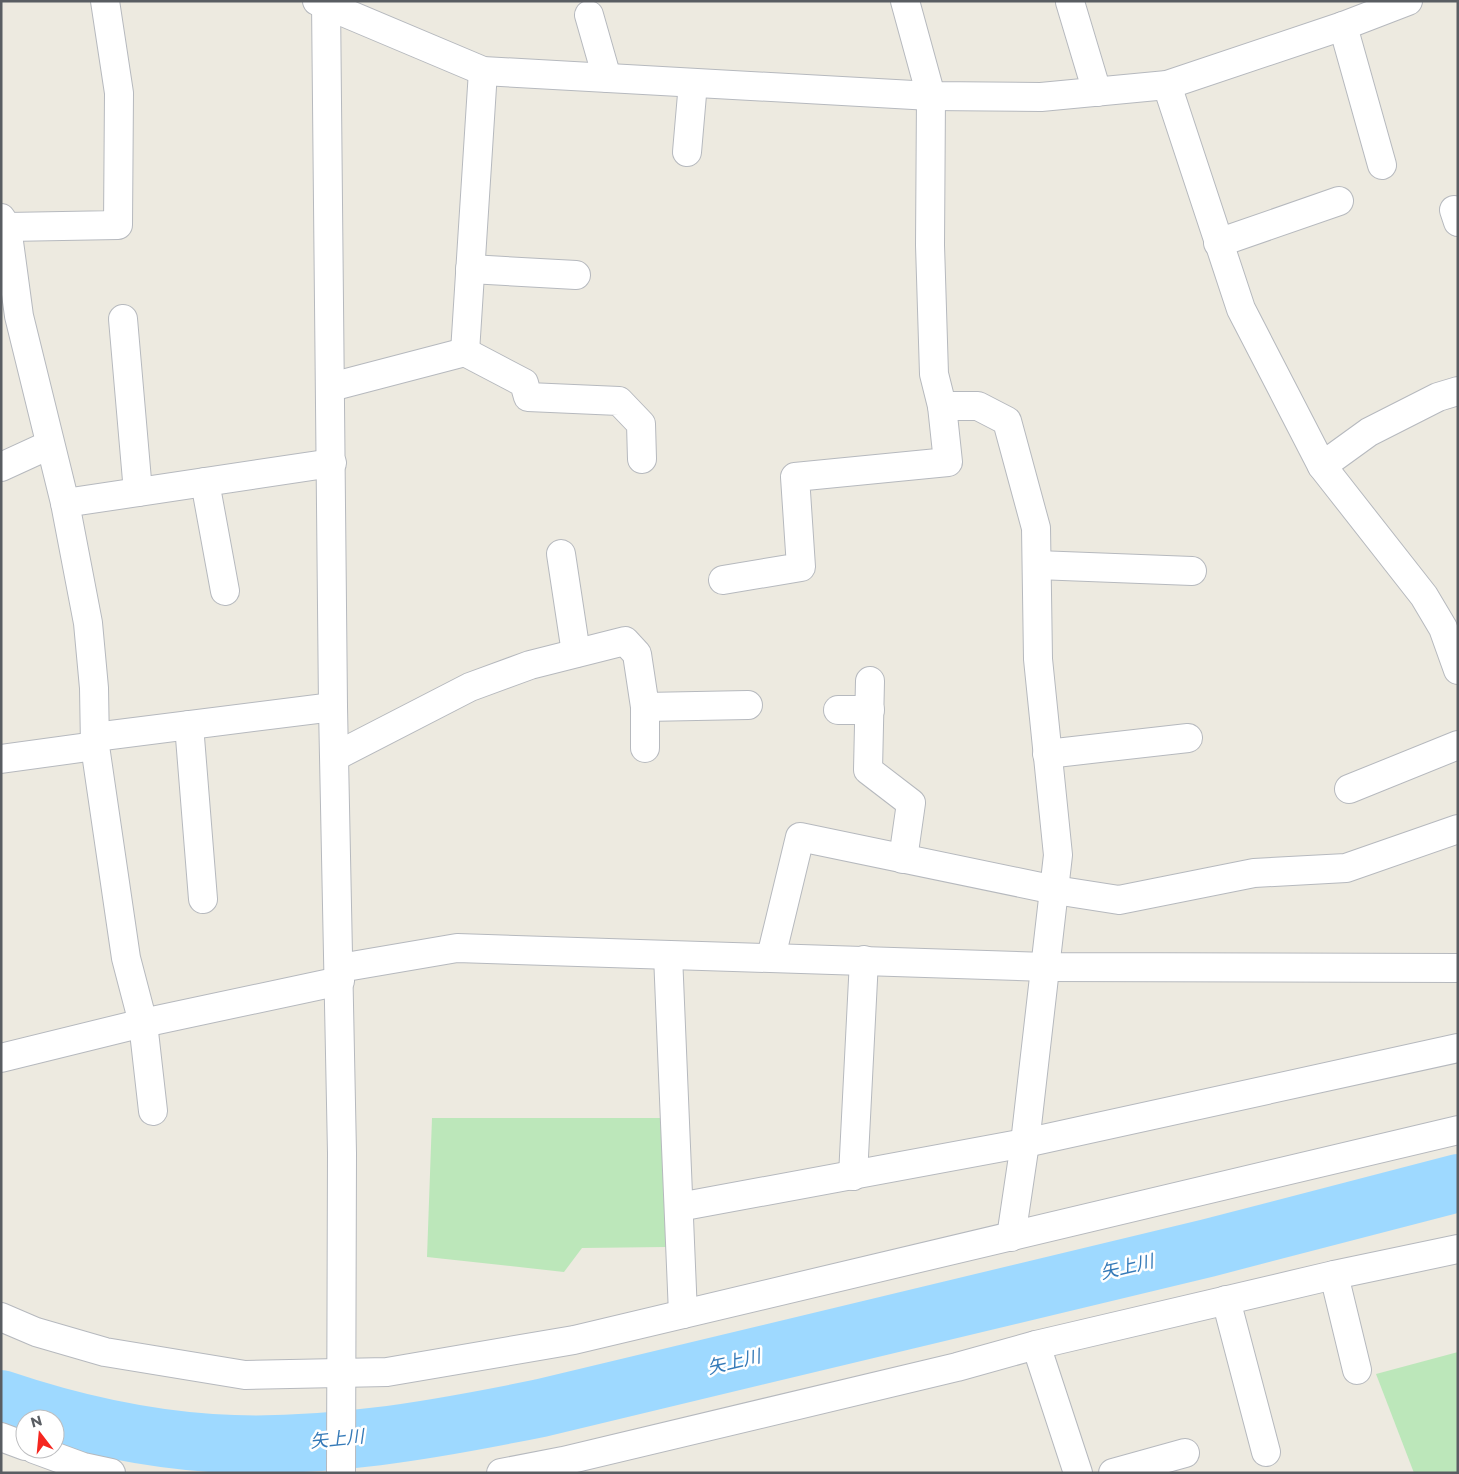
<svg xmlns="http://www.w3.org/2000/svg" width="1459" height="1474" font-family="Montserrat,'Noto Sans JP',sans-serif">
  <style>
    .green { fill: #bce7ba }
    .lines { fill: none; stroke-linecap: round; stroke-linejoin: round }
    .river { stroke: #9ed9ff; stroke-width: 58 }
    .minor-casing { stroke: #b6b9be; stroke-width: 30 }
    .minor { stroke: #fff; stroke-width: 28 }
    .labels { text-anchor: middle; stroke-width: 5; stroke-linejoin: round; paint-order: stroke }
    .water-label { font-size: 18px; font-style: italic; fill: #357ab8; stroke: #fff }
  </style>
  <rect width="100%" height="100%" fill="#edeae0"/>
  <!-- green -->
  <g class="green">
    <path d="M432 1118H661L666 1247 582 1248 564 1272 427 1257Z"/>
    <path d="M1458 1352V1473H1414L1376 1374Z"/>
  </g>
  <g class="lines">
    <!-- river -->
    <path class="river" d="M1 1399C69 1422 139 1438 211 1443 322 1450 433 1430 541 1408L1208 1248 1458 1183"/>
    <!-- minor casing -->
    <g class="minor-casing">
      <g id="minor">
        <path d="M317 1 483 71 931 96 1041 97 1167 85 1343 26 1408 1"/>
        <path d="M326 1 333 707 342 1153 341 1473"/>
        <path d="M1070 2 1097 92"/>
        <path d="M589 15 607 78"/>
        <path d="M1343 26 1382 165"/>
        <path d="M1167 85 1241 309 1322 466 1424 596 1443 628 1458 670"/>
        <path d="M687 152 693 83"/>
        <path d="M1454 210 1458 222"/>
        <path d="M1 218 7 227 19 316 65 503 88 623 94 688 95 746 126 958 143 1023 153 1111"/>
        <path d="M7 227 118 225 119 93 105 1"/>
        <path d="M1218 243 1339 201"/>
        <path d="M470 269 576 275"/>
        <path d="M123 319 138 492"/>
        <path d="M465 352 483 71"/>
        <path d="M331 387 465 352 524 383 528 397 619 401 641 424 642 459"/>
        <path d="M942 406H978L1007 421 1036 528 1038 659 1058 855 1025 1143 1011 1237"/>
        <path d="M1322 466 1369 432 1438 397 1458 391"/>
        <path d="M1 467 49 445"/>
        <path d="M205 482 225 591"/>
        <path d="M65 503 332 463"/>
        <path d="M561 554 576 653"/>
        <path d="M1037 565 1192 571"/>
        <path d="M723 580 801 567 795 477 948 462 942 406 934 374 930 245 931 96 905 1"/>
        <path d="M870 681 868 770 911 803 903 859"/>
        <path d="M645 707V748"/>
        <path d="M838 710H870"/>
        <path d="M189 725 203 899"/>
        <path d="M95 737 333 707"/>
        <path d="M1047 754 1188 738"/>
        <path d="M336 756 470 687 530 665 625 641 637 654 645 707 748 705"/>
        <path d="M1 759 95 746"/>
        <path d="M1349 789 1458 745"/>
        <path d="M668 955 683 1314"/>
        <path d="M771 957 800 837 1055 890 1119 900 1254 873 1346 868 1458 829"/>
        <path d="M340 968 457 948 1046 967 1458 968"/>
        <path d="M1 1058 143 1023 340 981"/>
        <path d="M853 1176 864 960"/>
        <path d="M679 1207 1025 1143 1458 1048"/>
        <path d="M1334 1275 1357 1370"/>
        <path d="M1226 1300 1266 1452"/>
        <path d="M1 1317 36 1332 105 1352 245 1375 387 1372 574 1340 1458 1130"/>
        <path d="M1036 1345 1078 1473"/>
        <path d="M1 1437 25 1446"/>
        <path d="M34 1449 83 1467 111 1473"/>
        <path d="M501 1473 563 1461 957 1367 1036 1345 1334 1275 1458 1249"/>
        <path d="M1113 1473 1185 1453"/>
      </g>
    </g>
    <!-- minor -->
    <use href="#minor" class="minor"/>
  </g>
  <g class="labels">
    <!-- water labels -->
    <g class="water-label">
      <text transform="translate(1127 1267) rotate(-13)" y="6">矢上川</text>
      <text transform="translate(734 1362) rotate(-13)" y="6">矢上川</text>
      <text transform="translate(337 1439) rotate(-6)" y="6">矢上川</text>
    </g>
  </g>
  <!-- border -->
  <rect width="1459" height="1474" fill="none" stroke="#595d62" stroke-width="5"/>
  <!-- north arrow -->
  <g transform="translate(40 1434) rotate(344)"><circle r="24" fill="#ffffff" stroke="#bdbec0"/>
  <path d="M0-4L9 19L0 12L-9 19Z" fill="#f5261f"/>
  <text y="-8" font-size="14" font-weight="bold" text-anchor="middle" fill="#595d62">N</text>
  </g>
</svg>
